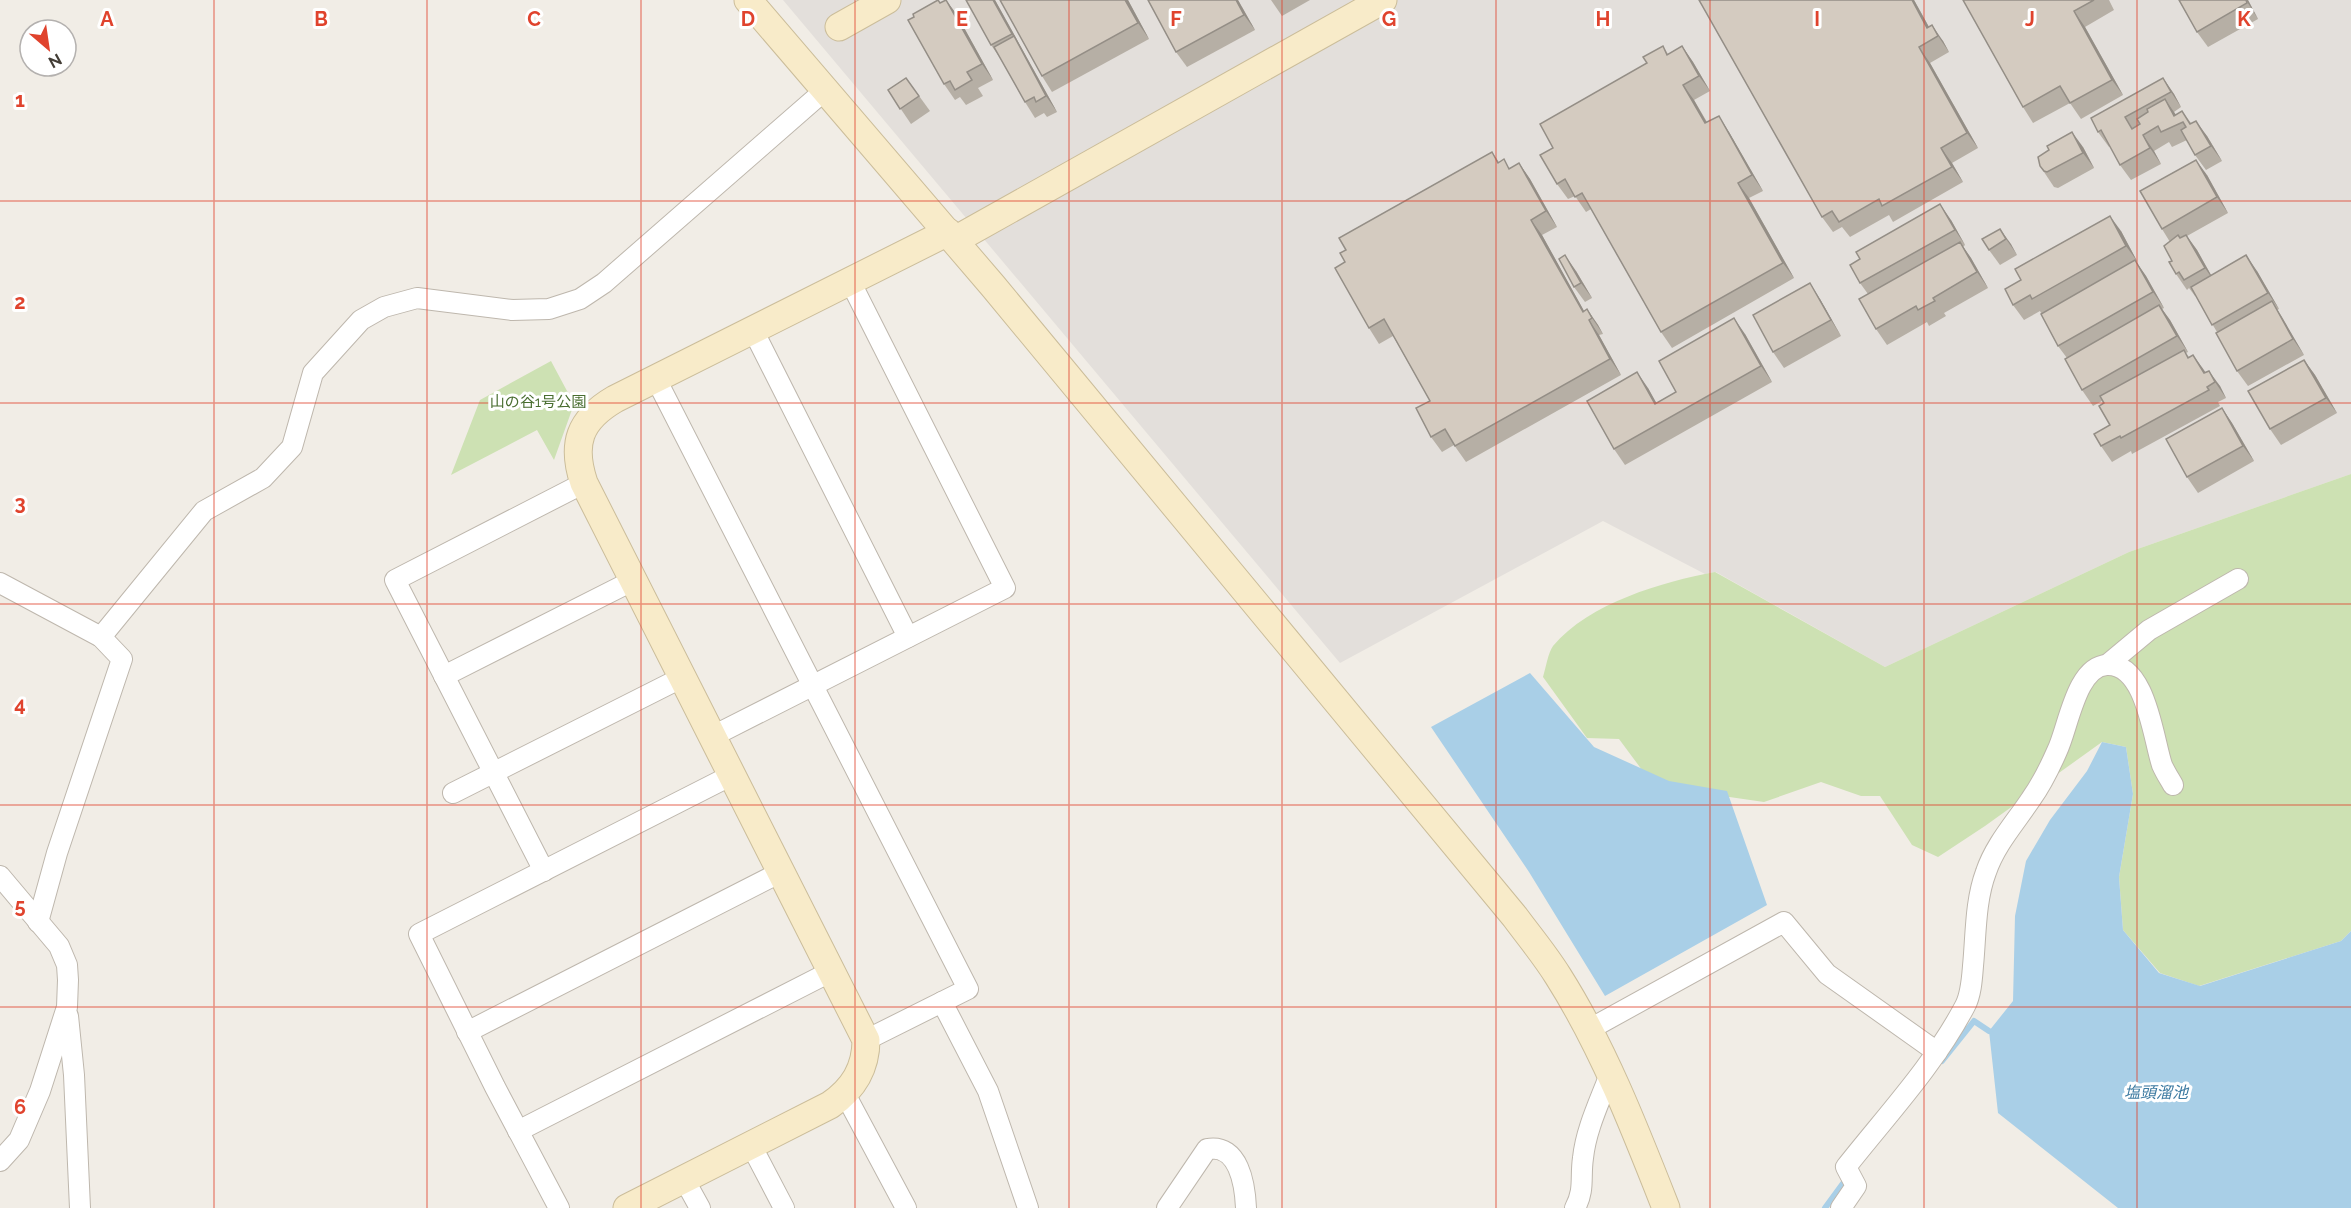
<svg xmlns="http://www.w3.org/2000/svg" width="2351" height="1208" font-family="Raleway,'Noto Sans JP',sans-serif">
  <style>
    .industrial { fill: #e3dfdb }
    .green { fill: #cde1b3 }
    .water { fill: #a9cfe7 }
    .lines { fill: none; stroke-linecap: round; stroke-linejoin: round }
    .stream { stroke: #a9cfe7; stroke-width: 6 }
    .street-casing { stroke: #beb7ad; stroke-width: 22 }
    .secondary-casing { stroke: #cbbd9a; stroke-width: 29 }
    .street { stroke: #fff; stroke-width: 20 }
    .secondary { stroke: #f8ebc9; stroke-width: 27 }
    .wall { fill: #b6afa5 }
    .shaded-wall { fill: #948e86 }
    .building { fill: #d4cbc0; stroke: #948e86; stroke-width: 1.5 }
    .grid { fill: none; stroke: #e0432d; stroke-width: 1.5; stroke-opacity: 0.55 }
    .labels { text-anchor: middle; stroke-width: 6; stroke-linejoin: round; paint-order: stroke }
    .park-label { font-size: 15px; fill: #496d30; stroke: #fff }
    .water-label { font-size: 16px; font-style: italic; fill: #3c7aa1; stroke: #fff }
    .grid-label { font-size: 20px; text-anchor: middle; font-weight: bold; fill: #e0432d; stroke: #fff; stroke-width: 6; stroke-linejoin: round; paint-order: stroke }
  </style>
  <rect width="100%" height="100%" fill="#f1ede6"/>
  <!-- industrial -->
  <path class="industrial" d="M783 0H2351V474L2129 552 1885 667 1716 572 1705 574 1603 521 1340 663Z"/>
  <!-- green -->
  <g class="green">
    <path d="M551 361 574 404 554 460 537 430 451 475 480 400Z"/>
    <path d="M2351 474V931L2341 941 2199 986 2160 973 2123 930 2119 877 2133 794 2126 747 2102 742 1985 826 1938 857 1912 845 1880 796H1861L1821 782 1764 802 1695 792 1645 774 1619 739 1587 738 1543 677C1546 667 1548 653 1553 646 1589 603 1662 582 1715 572L1885 667 2129 552Z"/>
  </g>
  <!-- water -->
  <g class="water">
    <path d="M1530 673 1594 747 1669 781 1727 791 1767 905 1605 996 1529 872 1431 727Z"/>
    <path d="M2102 742 2126 747 2133 794 2119 877 2123 930 2159 973 2200 986 2341 941 2351 931V1208H2118L1998 1113 1989 1031 2013 1001 2015 916 2026 861 2050 820 2087 771Z"/>
  </g>
  <g class="lines">
    <!-- stream -->
    <g class="stream">
      <path d="M1942 1061 1974 1021 1989 1031"/>
      <path d="M1825 1208 1847 1178"/>
    </g>
    <!-- street casing -->
    <g class="street-casing">
      <g id="street">
        <path d="M753 330 908 637"/>
        <path d="M656 379 968 989 866 1040"/>
        <path d="M0 583 101 637 122 659 57 853 38 922"/>
        <path d="M101 637 204 511 263 478 292 447 313 373 361 320 384 307 417 298 512 310 549 309 580 299 604 283 824 91"/>
        <path d="M2107 665 2149 630 2238 579"/>
        <path d="M444 676 634 580"/>
        <path d="M713 736 1005 588 850 281"/>
        <path d="M453 793 683 677"/>
        <path d="M544 871 395 580 584 483"/>
        <path d="M0 876 59 946 67 965 68 980 67 1007 40 1091 19 1140 0 1161"/>
        <path d="M942 1002 988 1091 1028 1208"/>
        <path d="M68 1016 74 1075 80 1208"/>
        <path d="M1588 1030 1784 922 1827 974 1937 1052"/>
        <path d="M467 1032 781 872"/>
        <path d="M845 1094 906 1208"/>
        <path d="M518 1131 832 971"/>
        <path d="M751 1145 784 1208"/>
        <path d="M684 1179 700 1208"/>
        <path d="M559 1208 495 1087 419 934 732 775"/>
        <path d="M1167 1208 1207 1149C1239 1143 1245 1185 1246 1208"/>
        <path d="M1575 1208C1585 1189 1580 1178 1583 1158 1586 1129 1600 1101 1610 1074"/>
        <path d="M1841 1208 1856 1186 1846 1167C1887 1115 1934 1065 1965 1006 1971 995 1972 979 1973 966 1976 936 1975 901 1986 872 1995 845 2015 823 2031 799 2041 785 2050 767 2057 751 2068 729 2076 666 2107 665 2146 663 2153 738 2162 765 2165 772 2169 778 2173 785"/>
      </g>
    </g>
    <!-- secondary casing -->
    <g class="secondary-casing">
      <g id="secondary">
        <path d="M748 0 993 286 1515 917C1529 936 1545 955 1558 976 1603 1047 1635 1129 1666 1208"/>
        <path d="M839 27 887 0"/>
        <path d="M955 240 1383 0"/>
        <path d="M627 1208 830 1105C853 1089 866 1069 866 1040L584 483C571 444 579 420 615 399L948 232"/>
      </g>
    </g>
    <!-- street -->
    <use href="#street" class="street"/>
    <!-- secondary -->
    <use href="#secondary" class="secondary"/>
  </g>
  <!-- wall -->
  <g class="wall">
    <path d="M946 0 957 15 993 80 978 88 983 96 966 105 960 97 955 100 944 84 940 3Z"/>
    <path d="M995 0 1057 112 1047 117 1044 113 1035 118 1025 102 1000 58 991 45Z"/>
    <path d="M1000 0H1128L1149 39 1052 92 1042 76Z"/>
    <path d="M1238 0 1255 30 1187 67 1176 52Z"/>
    <path d="M1271 0H1310L1282 16Z"/>
    <path d="M1699 0H1914L1929 27 1943 41 1949 52 1930 63 1978 148 1952 163 1963 182 1893 222 1889 215 1850 237 1842 227 1833 232 1822 217Z"/>
    <path d="M1963 0H2109L2114 10 2085 27 2123 95 2081 119 2070 103 2033 123 2023 107Z"/>
    <path d="M2179 0H2248L2258 19 2208 47 2197 32Z"/>
    <path d="M1663 46 1668 54 1682 46 1693 62 1710 91 1694 100 1707 122 1729 132 1763 191 1749 198 1794 278 1672 348 1661 332 1591 209 1586 212 1575 196 1568 199 1557 184 1647 63Z"/>
    <path d="M906 78 930 111 911 124 888 90Z"/>
    <path d="M2163 78 2174 94 2181 107 2174 112 2176 115 2182 111 2191 123 2207 136 2222 161 2206 170 2195 155 2187 140 2172 147 2169 142 2154 151 2161 164 2131 180 2120 165 2110 146 2109 147 2098 132Z"/>
    <path d="M2083 147 2094 168 2058 188 2054 187 2040 166Z"/>
    <path d="M1492 152 1499 162 1510 168 1519 163 1530 179 1557 227 1542 235 1584 311 1587 309 1598 325 1603 334 1599 335 1621 375 1466 462 1454 445 1442 452 1431 437 1430 401 1393 336 1379 344 1369 328 1345 262 1346 250Z"/>
    <path d="M2207 175 2228 213 2187 236 2197 250 2211 275 2257 271 2279 309 2277 310 2304 355 2248 386 2237 371 2217 332 2195 295V296L2189 288 2187 290 2176 274 2172 261 2170 242 2162 229Z"/>
    <path d="M1951 220 1965 245 1963 247 1971 258 1988 288 1944 313 1946 316 1929 326 1927 322 1887 345 1876 329 1868 294 1860 283Z"/>
    <path d="M2000 229 2017 255 2000 265 1989 250Z"/>
    <path d="M2121 231 2137 261 2136 262 2146 276 2164 308 2162 309 2170 320 2188 352 2186 353 2189 357 2220 386 2226 398 2218 402 2220 406 2132 454 2131 451 2112 462 2101 446 2110 425 2102 401 2093 406 2082 390 2067 358 2058 346 2040 311 2024 320 2013 305Z"/>
    <path d="M1576 271 1592 298 1585 302 1574 287Z"/>
    <path d="M1820 299 1841 336 1784 368 1773 352Z"/>
    <path d="M1745 334 1772 382 1625 465 1614 449 1648 388 1656 403 1676 392Z"/>
    <path d="M2304 360 2315 375 2337 413 2281 445 2270 429Z"/>
    <path d="M2222 408 2232 423 2254 461 2198 493 2187 477Z"/>
  </g>
  <!-- shaded-wall -->
  <g class="shaded-wall">
    <path d="M946 0 957 15 993 80 982 64Z"/>
    <path d="M993 0H995L1057 112 1046 96Z"/>
    <path d="M1125 0H1128L1149 39 1138 23Z"/>
    <path d="M1236 0H1238L1255 30 1244 15Z"/>
    <path d="M1912 0H1914L1935 38 1927 28Z"/>
    <path d="M2246 0H2248L2258 19Z"/>
    <path d="M2074 11 2085 27 2123 95 2112 80Z"/>
    <path d="M1932 25 1943 41 1949 52 1938 36Z"/>
    <path d="M1682 46 1693 62 1710 91 1699 76Z"/>
    <path d="M1919 47 1930 63 1978 148 1967 133Z"/>
    <path d="M2163 78 2174 94 2181 107 2171 92Z"/>
    <path d="M1683 85 1694 100 1716 139 1705 123Z"/>
    <path d="M2165 99 2176 115 2174 116Z"/>
    <path d="M1719 116 1729 132 1763 191 1752 175Z"/>
    <path d="M2196 121 2207 136 2222 161 2211 146Z"/>
    <path d="M2072 132 2083 147 2094 168 2083 153Z"/>
    <path d="M2143 135 2154 151 2161 164 2150 148Z"/>
    <path d="M1941 148 1952 163 1963 182 1952 167Z"/>
    <path d="M2196 160 2207 175 2228 213 2217 197Z"/>
    <path d="M1519 163 1530 179 1557 227 1546 211Z"/>
    <path d="M1738 183 1749 198 1794 278 1783 263Z"/>
    <path d="M1940 204 1951 220 1965 245 1955 230Z"/>
    <path d="M2110 216 2121 231 2137 261 2126 246Z"/>
    <path d="M1531 220 1542 235 1589 320 1599 335 1621 375 1610 359Z"/>
    <path d="M2000 229 2011 244 2017 255 2006 239Z"/>
    <path d="M2186 235 2197 250 2216 284 2205 268Z"/>
    <path d="M1960 242 1971 258 1988 288 1977 272Z"/>
    <path d="M1565 255 1576 271 1592 298 1581 283Z"/>
    <path d="M2246 255 2257 271 2279 309 2268 293Z"/>
    <path d="M2135 260 2146 276 2164 308 2153 292Z"/>
    <path d="M1810 283 1820 299 1841 336 1831 320Z"/>
    <path d="M2272 301 2282 317 2304 355 2293 339Z"/>
    <path d="M2159 305 2170 320 2188 352 2177 336Z"/>
    <path d="M1587 309 1598 325 1603 334 1592 318Z"/>
    <path d="M1734 318 1745 334 1772 382 1761 366Z"/>
    <path d="M2193 355 2204 370 2212 384 2204 373Z"/>
    <path d="M2304 360 2315 375 2337 413 2326 398Z"/>
    <path d="M2209 371 2220 386 2226 398 2215 382Z"/>
    <path d="M1637 372 1648 388 1666 420 1655 404Z"/>
    <path d="M2222 408 2232 423 2254 461 2243 446Z"/>
  </g>
  <!-- building -->
  <g class="building">
    <path d="M938 0 940 3 946 0 982 64 967 72 972 80 955 90 950 81 944 84 908 20 914 17 913 14Z"/>
    <path d="M966 0H993L1012 34 991 45Z"/>
    <path d="M1000 0H1125L1138 23 1042 76Z"/>
    <path d="M1148 0H1236L1244 15 1176 52Z"/>
    <path d="M1699 0H1912L1927 28 1932 25 1938 36 1919 47 1967 133 1941 148 1952 167 1882 206 1879 199 1839 222 1832 211 1822 217Z"/>
    <path d="M1963 0H2094L2074 11 2112 80 2070 103 2060 86 2023 107Z"/>
    <path d="M2179 0H2246L2247 3 2197 32Z"/>
    <path d="M1014 36 1046 96 1036 102 1034 97 1025 102 994 47Z"/>
    <path d="M1663 46 1667 55 1682 46 1699 76 1683 85 1705 123 1719 116 1752 175 1738 183 1783 263 1661 332 1582 193 1575 197 1565 179 1557 184 1540 155 1553 148 1540 124 1647 63 1643 57Z"/>
    <path d="M906 78 919 96 900 109 888 90Z"/>
    <path d="M2163 78 2171 92 2125 117 2132 129 2140 124 2137 119 2148 112 2147 109 2165 99 2174 116 2182 111 2190 124 2196 121 2211 146 2195 155 2181 130 2186 127 2183 122 2161 132 2158 126 2143 135 2150 148 2120 165 2101 130 2098 132 2091 118Z"/>
    <path d="M2072 132 2083 153 2047 172 2044 171 2040 166 2038 157 2049 150 2047 146Z"/>
    <path d="M1492 152 1498 163 1504 159 1509 169 1519 163 1546 211 1531 220 1583 312 1587 309 1592 318 1589 320 1610 359 1455 446 1445 429 1431 437 1416 408 1430 401 1384 319 1369 328 1335 268 1345 262 1340 253 1346 250 1339 238Z"/>
    <path d="M2196 160 2217 197 2162 229 2140 191Z"/>
    <path d="M1940 204 1955 230 1860 283 1850 265 1860 259 1856 252Z"/>
    <path d="M2110 216 2126 246 2032 299 2030 295 2013 305 2005 289 2021 280 2015 269Z"/>
    <path d="M2000 229 2006 239 1989 250 1982 239Z"/>
    <path d="M2178 235 2180 238 2186 235 2205 268 2184 280 2179 272 2176 274 2169 262 2172 261 2164 246Z"/>
    <path d="M1960 242 1977 272 1933 298 1935 301 1918 310 1916 306 1876 329 1859 299Z"/>
    <path d="M1565 255 1581 283 1574 287 1559 259Z"/>
    <path d="M2246 255 2268 293 2212 325 2191 287Z"/>
    <path d="M2135 260 2153 292 2058 346 2041 314Z"/>
    <path d="M1810 283 1831 320 1773 352 1753 315Z"/>
    <path d="M2272 301 2293 339 2237 371 2216 333Z"/>
    <path d="M2159 305 2177 336 2082 390 2065 359Z"/>
    <path d="M1734 318 1761 366 1614 449 1587 401 1637 372 1655 404 1676 392 1659 361Z"/>
    <path d="M2184 350 2188 358 2193 355 2204 373 2209 371 2215 382 2207 387 2209 390 2121 438 2120 436 2101 446 2094 434 2110 425 2099 406 2104 403 2100 396Z"/>
    <path d="M2304 360 2326 398 2270 429 2248 391Z"/>
    <path d="M2222 408 2243 446 2187 477 2166 439Z"/>
  </g>
  <!-- grid -->
  <path class="grid" d="M214 0V1208M427 0V1208M641 0V1208M855 0V1208M1069 0V1208M1282 0V1208M1496 0V1208M1710 0V1208M1924 0V1208M2137 0V1208M0 201H2351M0 403H2351M0 604H2351M0 805H2351M0 1007H2351"/>
  <g class="labels">
    <!-- park labels -->
    <g class="park-label">
      <text x="538" y="407">山の谷1号公園</text>
    </g>
    <!-- water labels -->
    <g class="water-label">
      <text x="2156" y="1098">塩頭溜池</text>
    </g>
  </g>
  <g class="grid-label">
    <text x="107" y="26">A</text>
    <text x="321" y="26">B</text>
    <text x="534" y="26">C</text>
    <text x="748" y="26">D</text>
    <text x="962" y="26">E</text>
    <text x="1176" y="26">F</text>
    <text x="1389" y="26">G</text>
    <text x="1603" y="26">H</text>
    <text x="1817" y="26">I</text>
    <text x="2030" y="26">J</text>
    <text x="2244" y="26">K</text>
    <text x="20" y="107">1</text>
    <text x="20" y="309">2</text>
    <text x="20" y="510">3</text>
    <text x="20" y="711">4</text>
    <text x="20" y="913">5</text>
    <text x="20" y="1114">6</text>
  </g>
  <!-- north arrow -->
  <g transform="translate(48 48) rotate(151)"><circle r="28" fill="#ffffff" stroke="#b4b1af" stroke-width="1.5"/>
  <path d="M0-4.5L10 22L0 15L-10 22Z" fill="#e0432d"/>
  <text y="-9" font-size="16" font-weight="bold" text-anchor="middle" fill="#433d36">N</text>
  </g>
</svg>
